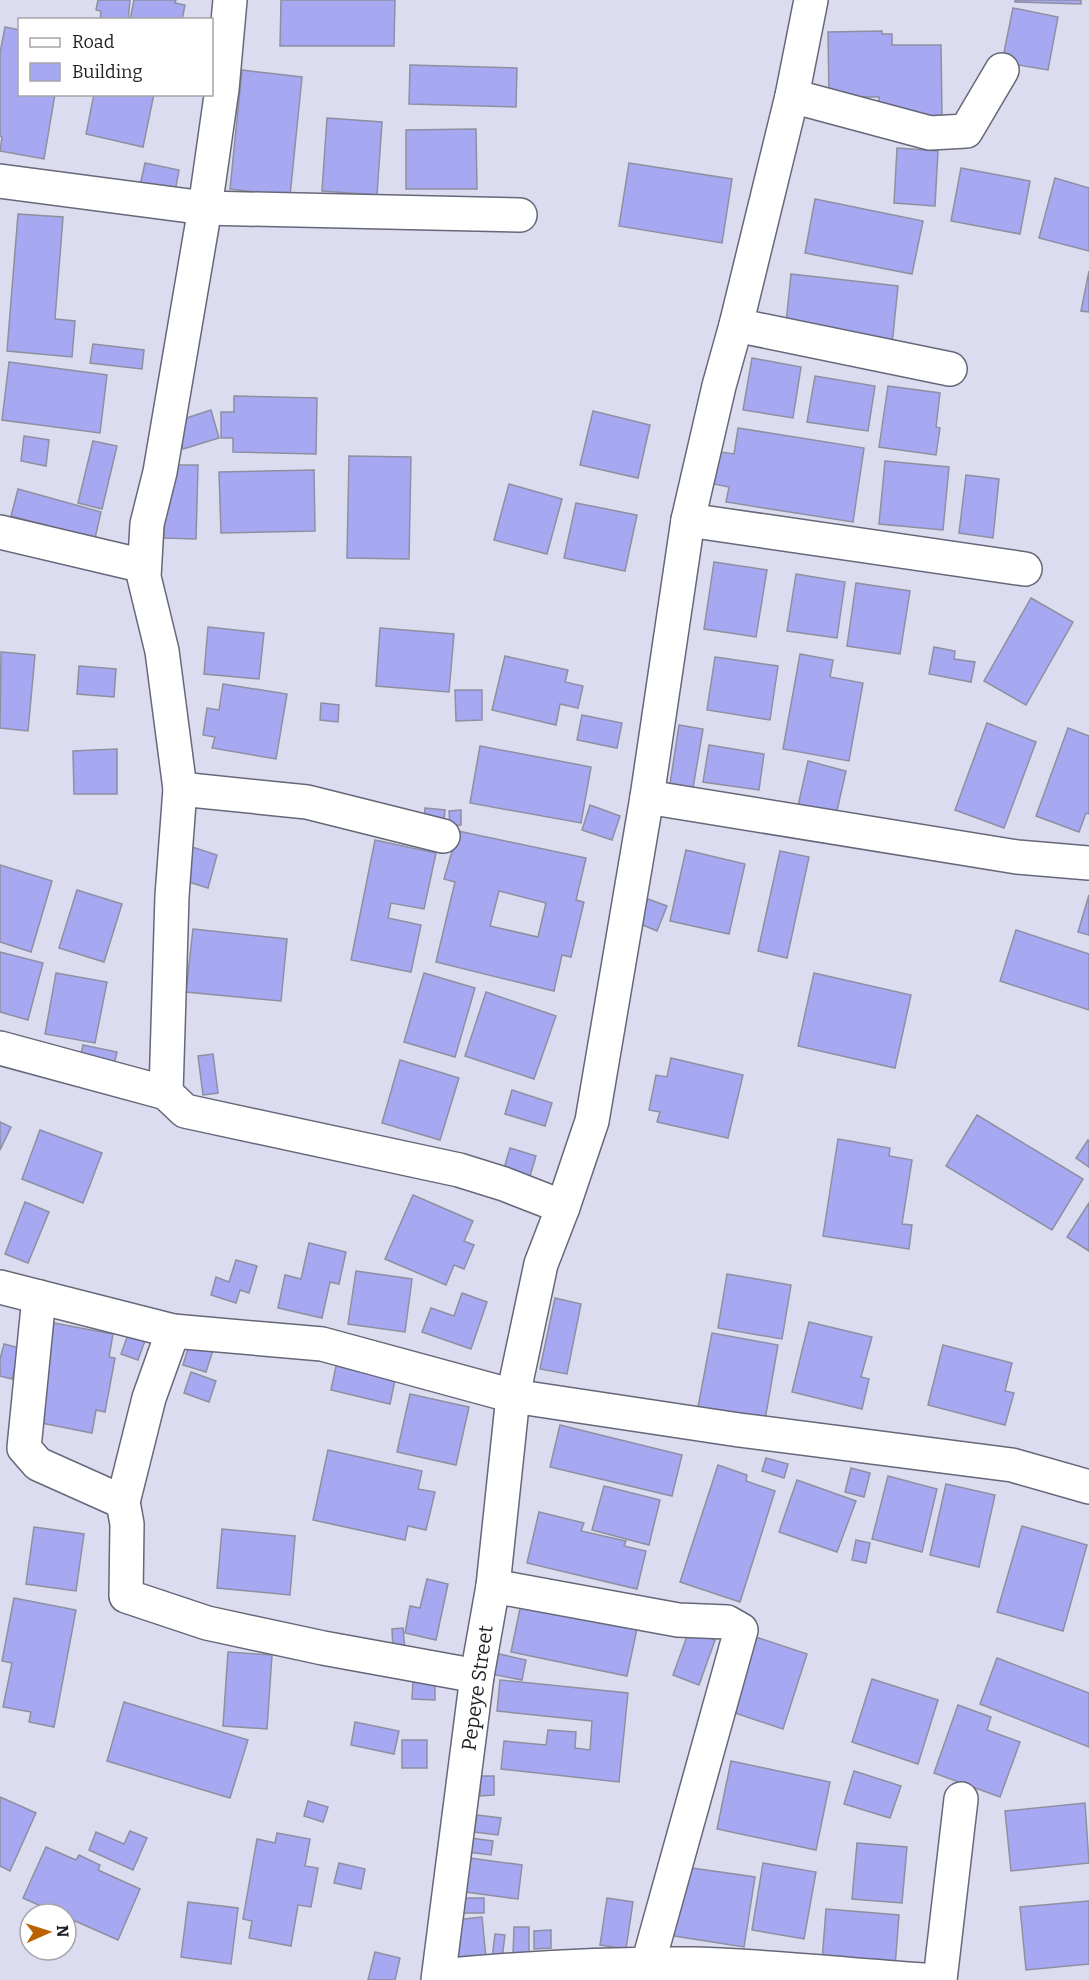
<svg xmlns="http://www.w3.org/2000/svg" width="1089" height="1980" font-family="Bitter,serif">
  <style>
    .building { fill: #a6a9f2; stroke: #8e8fa0; stroke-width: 1.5; fill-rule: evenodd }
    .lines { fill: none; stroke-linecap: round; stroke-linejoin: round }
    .street-casing { stroke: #666778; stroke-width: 36 }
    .street { stroke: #fff; stroke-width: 33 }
    .labels { text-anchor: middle; stroke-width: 4.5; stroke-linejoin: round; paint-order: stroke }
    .street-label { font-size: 20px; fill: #1f1f26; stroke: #fff }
  </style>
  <rect width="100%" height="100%" fill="#dbdcef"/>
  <!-- building -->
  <g class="building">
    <path d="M98 0H130L128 20H100L101 11 96 10Z"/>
    <path d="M134 0H176L175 3 185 5 182 20H130Z"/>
    <path d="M281 0H395L394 46H280Z"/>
    <path d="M1015 0H1081V4L1015 2Z"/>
    <path d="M1013 8 1058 17 1048 70 1002 62Z"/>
    <path d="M5 27 20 30V94H55L44 159 0 151 2 137 0 136V53Z"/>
    <path d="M882 31V34H892V45H941L942 118 879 119V97H829L828 32Z"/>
    <path d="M410 65 517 68 516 107 409 104Z"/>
    <path d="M242 70 302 77 290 196 230 189Z"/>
    <path d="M94 94H154L143 147 86 134Z"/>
    <path d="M327 118 382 122 377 195 322 191Z"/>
    <path d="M476 129 477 189H406V130Z"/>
    <path d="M897 148 938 151 935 206 894 203Z"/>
    <path d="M145 163 179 170 174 197 139 190Z"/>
    <path d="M629 163 732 179 722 243 619 226Z"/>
    <path d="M961 168 1030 181 1020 234 951 221Z"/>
    <path d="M1055 178 1089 188V251L1039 238Z"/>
    <path d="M815 199 923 221 912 274 805 253Z"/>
    <path d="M18 214 63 217 55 319 75 321 72 357 7 351Z"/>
    <path d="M1089 271V312L1081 311Z"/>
    <path d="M791 274 898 286 892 345 785 333Z"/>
    <path d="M93 344 144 350 142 369 90 363Z"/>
    <path d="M752 358 801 367 793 418 743 410Z"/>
    <path d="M9 362 107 375 100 433 2 420Z"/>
    <path d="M815 376 875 386 868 431 807 422Z"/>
    <path d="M888 386 940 393 936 427 940 428 936 455 879 447Z"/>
    <path d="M234 396 317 398 316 454 233 452V438H221V412H234Z"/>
    <path d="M211 410 219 438 183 449 174 422Z"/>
    <path d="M593 411 650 425 638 478 580 465Z"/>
    <path d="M738 428 864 448 853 522 726 502 729 487 709 483 714 451 734 454Z"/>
    <path d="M24 436 49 440 46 466 21 461Z"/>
    <path d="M93 441 117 446 102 509 78 503Z"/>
    <path d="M349 456 411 457 409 559 347 558Z"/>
    <path d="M885 461 949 467 943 530 879 524Z"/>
    <path d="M165 465H198L196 539 164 538Z"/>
    <path d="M314 470 315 531 221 533 219 472Z"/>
    <path d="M966 475 999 479 993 538 959 533Z"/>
    <path d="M509 484 562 499 547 554 494 540Z"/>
    <path d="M18 489 101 512 95 538 11 516Z"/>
    <path d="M576 503 637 515 625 571 564 558Z"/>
    <path d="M714 562 767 570 756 637 704 629Z"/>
    <path d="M796 574 845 582 837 638 787 631Z"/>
    <path d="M856 583 910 591 900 654 847 646Z"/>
    <path d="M1031 598 1073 622 1026 705 984 681Z"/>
    <path d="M208 627 264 633 259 679 204 674Z"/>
    <path d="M380 628 454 634 449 692 376 686Z"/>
    <path d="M934 647 955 651 954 659 975 662 971 682 929 674Z"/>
    <path d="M1 652 35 655 28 731 0 728Z"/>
    <path d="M800 654 833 660 830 677 863 683 849 761 783 749Z"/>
    <path d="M505 656 568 670 565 682 583 686 578 708 560 704 556 725 492 710Z"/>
    <path d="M715 657 778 666 770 720 707 710Z"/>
    <path d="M79 666 116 669 114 697 77 694Z"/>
    <path d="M223 684 287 694 276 759 212 748 215 737 203 735 207 708 219 710Z"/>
    <path d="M455 690H482V720L456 721Z"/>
    <path d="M321 703 339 705 338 722 320 720Z"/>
    <path d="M582 715 622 723 617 748 577 740Z"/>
    <path d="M987 723 1036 742 1004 828 955 810Z"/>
    <path d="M679 725 703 729 693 788 670 784Z"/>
    <path d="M1068 728 1089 736V814L1086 813 1079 832 1036 816Z"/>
    <path d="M709 745 764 754 759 790 703 782Z"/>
    <path d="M480 746 591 767 581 823 470 803Z"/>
    <path d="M117 749V794H74L73 751Z"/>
    <path d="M808 761 846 771 836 815 798 806Z"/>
    <path d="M590 805 620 816 612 840 582 830Z"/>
    <path d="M425 808 445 810 443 831 423 829Z"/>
    <path d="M461 810V825L450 826 449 811Z"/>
    <path d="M458 831 586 858 576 900 584 902 571 957 562 955 554 991 436 962 455 882 444 879ZM499 891 546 903 538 937 490 926Z"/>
    <path d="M375 840 436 853 424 909 391 903 388 918 421 925 411 972 351 960Z"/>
    <path d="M192 847 217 855 208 888 182 880Z"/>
    <path d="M686 850 745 864 729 934 670 921Z"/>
    <path d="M780 851 809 857 787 958 758 951Z"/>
    <path d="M0 865 52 881 31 952 0 942Z"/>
    <path d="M77 890 122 904 104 962 59 948Z"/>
    <path d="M1089 895V935L1078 932Z"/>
    <path d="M648 899 667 906 657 931 638 923Z"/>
    <path d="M193 929 287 939 281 1001 186 992Z"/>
    <path d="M1016 930 1089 954V1010L1000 981Z"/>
    <path d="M0 952 43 963 28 1020 0 1012Z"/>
    <path d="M56 973 107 982 95 1043 45 1034Z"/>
    <path d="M424 973 475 988 455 1057 404 1042Z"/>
    <path d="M814 973 911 995 895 1068 798 1046Z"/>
    <path d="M486 992 556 1016 534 1079 465 1056Z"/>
    <path d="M83 1045 117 1052 113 1069 79 1062Z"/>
    <path d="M213 1054 218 1093 203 1095 198 1056Z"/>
    <path d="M671 1058 743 1075 728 1138 657 1122 660 1112 649 1110 656 1075 667 1077Z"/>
    <path d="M400 1060 459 1078 440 1140 382 1123Z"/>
    <path d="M512 1090 552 1103 545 1126 505 1114Z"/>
    <path d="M977 1115 1083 1179 1052 1230 946 1166Z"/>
    <path d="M0 1122 11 1127 0 1150Z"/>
    <path d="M40 1130 102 1153 83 1203 22 1179Z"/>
    <path d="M838 1139 890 1148 889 1156 912 1160 902 1224 912 1225 909 1249 823 1236Z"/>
    <path d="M1088 1140 1089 1141V1167L1076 1158Z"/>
    <path d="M510 1148 536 1156 529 1179 503 1172Z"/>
    <path d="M413 1195 473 1221 464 1241 474 1245 464 1269 454 1265 446 1285 385 1259Z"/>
    <path d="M25 1202 49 1212 28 1263 5 1254Z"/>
    <path d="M1089 1203V1251L1067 1237Z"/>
    <path d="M309 1243 346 1252 339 1284 330 1282 322 1318 278 1308 285 1275 301 1279Z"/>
    <path d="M236 1260 257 1266 249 1293 240 1290 236 1303 211 1295 216 1277 229 1282Z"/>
    <path d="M356 1271 412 1279 405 1332 348 1324Z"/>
    <path d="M727 1274 791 1285 782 1339 718 1328Z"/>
    <path d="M462 1293 487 1302 471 1349 422 1332 431 1308 454 1316Z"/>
    <path d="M555 1298 581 1304 567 1374 540 1369Z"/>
    <path d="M809 1322 872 1337 861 1377 869 1379 862 1409 792 1392Z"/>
    <path d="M54 1323 113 1334 109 1357 115 1358 105 1412 96 1410 92 1433 36 1422Z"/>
    <path d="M130 1329 147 1335 138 1360 121 1354Z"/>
    <path d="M712 1333 778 1345 765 1420 698 1407Z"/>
    <path d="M190 1342 213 1350 206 1372 183 1365Z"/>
    <path d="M4 1344 20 1348 12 1379 0 1376V1359Z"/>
    <path d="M943 1345 1012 1363 1005 1391 1014 1393 1005 1425 928 1405Z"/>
    <path d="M336 1366 395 1380 390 1404 331 1390Z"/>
    <path d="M191 1372 216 1381 209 1402 184 1393Z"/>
    <path d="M410 1394 469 1407 456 1465 397 1452Z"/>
    <path d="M560 1425 682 1455 672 1496 550 1467Z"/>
    <path d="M328 1450 422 1471 418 1489 435 1492 426 1530 408 1526 405 1540 313 1520Z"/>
    <path d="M766 1458 788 1464 784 1478 762 1471Z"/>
    <path d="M718 1465 747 1475 746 1481 775 1491 740 1602 680 1582Z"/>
    <path d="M851 1468 870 1473 864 1497 845 1492Z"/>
    <path d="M888 1476 937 1489 922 1552 872 1539Z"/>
    <path d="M797 1480 856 1501 837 1552 779 1532Z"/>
    <path d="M946 1484 995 1495 979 1567 930 1555Z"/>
    <path d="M604 1486 660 1500 649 1545 592 1530Z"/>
    <path d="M539 1512 584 1523 581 1531 626 1541 624 1546 646 1551 637 1589 527 1563Z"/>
    <path d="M1022 1526 1087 1545 1063 1631 997 1612Z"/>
    <path d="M34 1527 84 1534 76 1591 26 1584Z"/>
    <path d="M222 1529 295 1536 290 1595 217 1588Z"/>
    <path d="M856 1540 870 1543 866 1563 852 1560Z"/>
    <path d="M427 1579 448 1584 436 1640 405 1633 410 1606 420 1608Z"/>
    <path d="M523 1594 639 1619 627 1676 511 1652Z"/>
    <path d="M14 1598 76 1610 54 1727 29 1722 31 1712 3 1707 12 1663 2 1661Z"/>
    <path d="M403 1628 405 1650 393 1651 392 1629Z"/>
    <path d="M689 1631 715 1640 699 1685 673 1675Z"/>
    <path d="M753 1636 807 1654 783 1729 729 1711Z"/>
    <path d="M228 1652 272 1655 267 1729 223 1726Z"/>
    <path d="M495 1653 526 1660 522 1680 491 1674Z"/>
    <path d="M997 1658 1089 1693V1747L980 1704Z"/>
    <path d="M872 1679 938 1700 918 1764 852 1742Z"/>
    <path d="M413 1680 435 1681V1700L412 1699Z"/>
    <path d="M500 1680 628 1693 619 1782 501 1769 504 1741 546 1745 548 1730 576 1732 575 1748 590 1750 592 1721 497 1711Z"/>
    <path d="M124 1702 248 1740 230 1798 107 1761Z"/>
    <path d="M958 1705 991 1717 987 1730 1020 1742 1000 1797 934 1773Z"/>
    <path d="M355 1722 399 1731 394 1754 351 1745Z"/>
    <rect x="402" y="1740" width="25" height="28"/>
    <path d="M731 1761 830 1782 816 1850 717 1829Z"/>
    <path d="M854 1771 901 1786 890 1818 844 1804Z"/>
    <path d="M480 1776H494V1795L480 1796Z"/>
    <path d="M0 1797 36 1813 10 1871 0 1866Z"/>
    <path d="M308 1801 328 1807 323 1822 304 1816Z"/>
    <path d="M1085 1803 1089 1863 1011 1871 1005 1811Z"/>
    <path d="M477 1815 501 1818 498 1835 474 1832Z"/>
    <path d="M130 1831 147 1838 133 1870 89 1850 96 1832 124 1844Z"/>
    <path d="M277 1833 310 1839 305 1866 318 1868 311 1907 298 1905 291 1946 249 1938 252 1921 243 1919 257 1839 275 1843Z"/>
    <path d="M470 1838 493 1841 491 1855 468 1852Z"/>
    <path d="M857 1843 907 1847 902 1903 852 1899Z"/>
    <path d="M46 1847 76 1860 79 1855 100 1865 98 1870 140 1889 118 1940 66 1917V1914H59L23 1898Z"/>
    <path d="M470 1858 522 1865 518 1899 466 1892Z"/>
    <path d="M339 1863 365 1869 361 1889 334 1883Z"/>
    <path d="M763 1863 816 1872 804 1939 752 1930Z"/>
    <path d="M678 1866 755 1877 744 1947 668 1935Z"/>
    <rect x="463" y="1898" width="21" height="15"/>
    <path d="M607 1898 633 1902 626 1949 600 1945Z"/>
    <path d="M1089 1901V1964L1026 1970 1020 1907Z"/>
    <path d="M188 1902 238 1908 231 1964 181 1957Z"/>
    <path d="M826 1909 899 1915 895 1967 822 1961Z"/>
    <path d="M482 1917 486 1958 459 1961 455 1920Z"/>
    <path d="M514 1927H529V1956H513Z"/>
    <path d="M551 1930V1948L534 1949V1931Z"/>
    <path d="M495 1934 505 1935 502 1959 492 1958Z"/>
    <path d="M375 1952 400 1958 395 1980H368Z"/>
  </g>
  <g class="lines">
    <!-- street casing -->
    <g class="street-casing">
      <g id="street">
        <path d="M792 96 930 133 966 131 1002 70"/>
        <path d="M0 181 205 208 520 215"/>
        <path d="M736 325 950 369"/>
        <path d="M688 520 1025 569"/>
        <path d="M0 532 144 566"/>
        <path d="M180 789 307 802 443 836"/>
        <path d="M647 797 1017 857 1089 863"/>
        <path d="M0 1048 166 1093 185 1111 459 1170 504 1184 563 1207 541 1264 513 1396 493 1586 477 1676 438 1980"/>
        <path d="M166 1093 172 896 180 789 162 651 144 577 147 524 160 472 205 208 222 89 230 0"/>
        <path d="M563 1207 592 1121 647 797 688 520 719 386 736 325 792 96 811 0"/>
        <path d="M0 1287 173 1331 322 1344 513 1396 739 1430 1012 1465 1089 1487"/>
        <path d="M39 1297 24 1448 38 1464 123 1502 127 1524 126 1596 207 1623 323 1648 477 1676"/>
        <path d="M123 1502 149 1398 173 1331"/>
        <path d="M493 1586 678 1620 727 1622 741 1630 648 1964"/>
        <path d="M439 1976C524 1968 609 1963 695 1964 771 1966 847 1975 923 1980"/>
        <path d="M940 1980 961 1799"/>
      </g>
    </g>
    <!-- street -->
    <use href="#street" class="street"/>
  </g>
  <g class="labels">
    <!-- street labels -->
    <g class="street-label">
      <text transform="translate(477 1688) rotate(-82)" y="7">Pepeye Street</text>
    </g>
  </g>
  <!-- legend -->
  <rect x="18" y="18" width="195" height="78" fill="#ffffff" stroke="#a5a5a8" stroke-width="1.5"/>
  <rect x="30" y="38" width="30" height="9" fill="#ffffff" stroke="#a5a5a8" stroke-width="1.5"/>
  <text x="72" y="48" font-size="18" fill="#1f1f26">Road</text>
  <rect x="30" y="63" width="30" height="18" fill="#a6a9f2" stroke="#a5a5a8" stroke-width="1.5"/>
  <text x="72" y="78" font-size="18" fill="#1f1f26">Building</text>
  <!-- north arrow -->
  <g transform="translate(48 1932) rotate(87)"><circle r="28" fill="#ffffff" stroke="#a5a5a8" stroke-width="1.5"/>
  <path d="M0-4.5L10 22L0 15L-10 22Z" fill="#bb6100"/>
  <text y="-9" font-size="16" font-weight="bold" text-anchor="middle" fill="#1f1f26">N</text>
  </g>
</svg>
